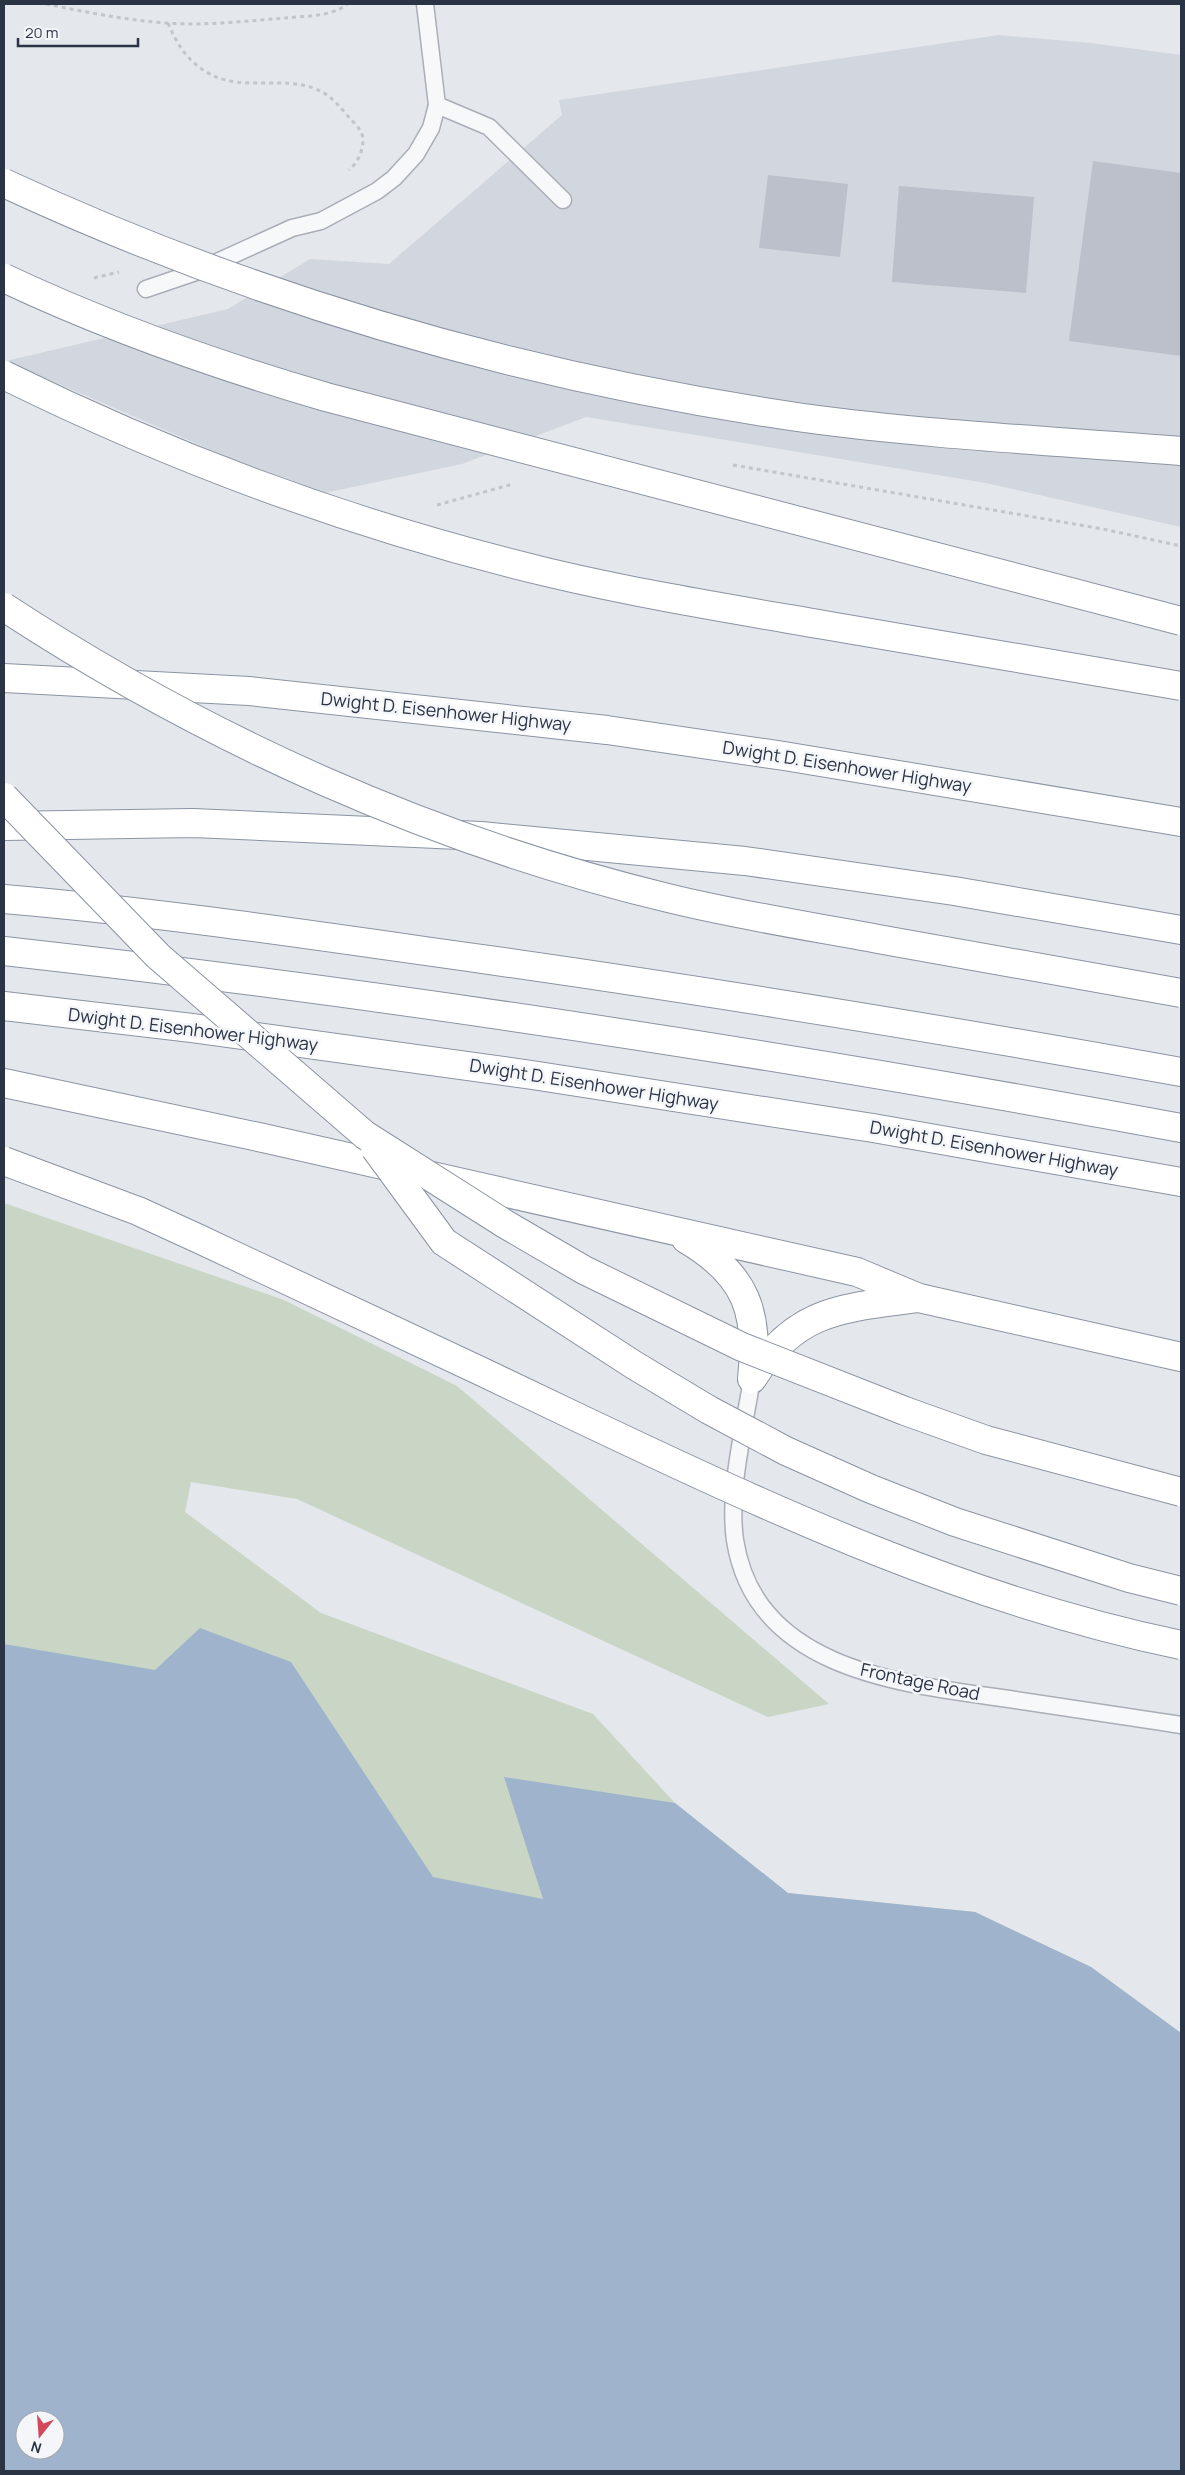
<svg xmlns="http://www.w3.org/2000/svg" width="1185" height="2475" font-family="Manrope,sans-serif">
  <style>
    .built { fill: #d2d6de }
    .green { fill: #c9d6c5; fill-rule: evenodd }
    .water { fill: #9fb4cc; fill-rule: evenodd }
    .building { fill: #bbc0ca }
    .lines { fill: none; stroke-linecap: round; stroke-linejoin: round }
    .service-casing { stroke: #a9aeb7; stroke-width: 19 }
    .motorway-casing { stroke: #8b94a3; stroke-width: 30 }
    .path { stroke: #c2c5cb; stroke-width: 3; stroke-dasharray: 4 4; stroke-linecap: butt }
    .service { stroke: #f7f8fa; stroke-width: 16 }
    .motorway { stroke: #fff; stroke-width: 28 }
    .motorway-bridge-casing { stroke: #8b94a3; stroke-width: 30; stroke-linecap: butt }
    .motorway-bridge { stroke: #fff; stroke-width: 28 }
    .labels { text-anchor: middle; stroke-width: 5; stroke-linejoin: round; paint-order: stroke }
    .street-label { font-size: 18px; fill: #2b3445; stroke: #f4f6f9 }
  </style>
  <rect width="100%" height="100%" fill="#e4e7ec"/>
  <!-- built -->
  <path class="built" d="M999 35 1091 43 1181 55V527L986 483 586 417 462 464 315 495 6 361 228 309 310 259 389 264 562 115 559 100Z"/>
  <!-- green -->
  <path class="green" d="M4 1203 284 1300 457 1386 829 1704 768 1717 297 1499 191 1482 185 1512 321 1613 593 1714 675 1803 788 1893 975 1912 1091 1967 1181 2033V2471H4ZM25 2420H55V2450H25Z"/>
  <!-- water -->
  <path class="water" d="M200 1628 291 1662 433 1877 543 1899 504 1777 675 1803 788 1893 975 1912 1091 1967 1181 2033V2471H4V1644L155 1670ZM25 2420H55V2450H25Z"/>
  <!-- building -->
  <g class="building">
    <path d="M1093 161 1181 173V356L1069 341Z"/>
    <path d="M768 175 848 184 840 257 759 248Z"/>
    <path d="M899 186 1034 197 1026 293 892 282Z"/>
  </g>
  <g class="lines">
    <!-- service casing -->
    <g class="service-casing">
      <g id="service">
        <path d="M437 105 489 127 563 200"/>
        <path d="M146 289 193 273 292 228 321 221 377 191 394 178 416 154 431 128 437 105 425 4"/>
        <path d="M752 1379C744 1428 728 1492 735 1540 755 1671 904 1684 1009 1699 1067 1708 1124 1716 1181 1725"/>
      </g>
    </g>
    <!-- motorway casing -->
    <g class="motorway-casing">
      <g id="motorway">
        <path d="M4 678 249 691 607 730 784 756 1181 822"/>
        <path d="M4 826 193 823 481 836 745 861 954 891 1181 930"/>
        <path d="M4 899C145 911 285 931 425 951 678 986 930 1027 1181 1072"/>
        <path d="M4 951C398 995 791 1056 1181 1128"/>
        <path d="M4 1006 192 1028 532 1075 873 1128 1181 1182"/>
        <path d="M4 1083 263 1138 857 1272 919 1298 1181 1357"/>
        <path d="M686 1239C747 1275 759 1312 752 1379"/>
        <path d="M754 1376C797 1308 845 1308 919 1298"/>
      </g>
    </g>
    <!-- path -->
    <g class="path">
      <path d="M46 4C86 12 125 20 166 23 206 26 246 21 285 18 304 16 332 17 347 4"/>
      <path d="M168 23C177 45 189 63 210 74 245 93 287 73 322 92 332 97 339 106 347 115 353 122 363 130 363 140 363 151 357 164 349 170"/>
      <path d="M94 278 119 272"/>
      <path d="M733 465 1103 529 1181 546"/>
      <path d="M437 505 513 484"/>
    </g>
    <!-- service -->
    <use href="#service" class="service"/>
    <!-- motorway -->
    <use href="#motorway" class="motorway"/>
    <!-- motorway-bridge casing -->
    <g class="motorway-bridge-casing">
      <g id="motorway-bridge">
        <path d="M4 183C258 301 527 378 804 418 929 435 1056 441 1181 451"/>
        <path d="M4 278C108 327 216 365 326 397L1181 621"/>
        <path d="M4 375C176 460 359 527 546 572 638 594 731 609 824 625 943 645 1062 666 1181 686"/>
        <path d="M4 607C207 740 432 841 668 898 737 915 808 926 878 939 979 957 1080 975 1181 993"/>
        <path d="M4 797 158 956 365 1135 505 1224 584 1270 742 1347 905 1411 986 1440 1181 1492"/>
        <path d="M375 1148 444 1242 634 1365 709 1410 786 1451 871 1489 955 1522 1129 1578 1181 1591"/>
        <path d="M4 1161 138 1211 197 1238C326 1298 456 1359 585 1421 779 1513 969 1601 1181 1645"/>
      </g>
    </g>
    <!-- motorway-bridge -->
    <use href="#motorway-bridge" class="motorway-bridge"/>
  </g>
  <g class="labels">
    <!-- street labels -->
    <g class="street-label">
      <text transform="translate(446 712) rotate(6)" y="6">Dwight D. Eisenhower Highway</text>
      <text transform="translate(847 767) rotate(9)" y="6">Dwight D. Eisenhower Highway</text>
      <text transform="translate(193 1030) rotate(7)" y="6">Dwight D. Eisenhower Highway</text>
      <text transform="translate(594 1085) rotate(9)" y="6">Dwight D. Eisenhower Highway</text>
      <text transform="translate(994 1149) rotate(10)" y="6">Dwight D. Eisenhower Highway</text>
      <text transform="translate(920 1682) rotate(12)" y="6">Frontage Road</text>
    </g>
  </g>
  <!-- border -->
  <rect width="1185" height="2475" fill="none" stroke="#2b3445" stroke-width="10"/>
  <!-- north arrow -->
  <g transform="translate(40 2435) rotate(197)"><circle r="24" fill="#f4f6f9" stroke="#a4a8b1"/>
  <path d="M0-4L9 19L0 12L-9 19Z" fill="#d1495b"/>
  <text y="-8" font-size="14" font-weight="bold" text-anchor="middle" fill="#2b3445">N</text>
  </g>
  <!-- scale -->
  <path d="M18 38v8h120v-8" fill="none" stroke="#2b3445" stroke-width="2.5"/>
  <text x="25" y="38" font-size="15" fill="#2b3445" stroke="#f4f6f9" stroke-width="4" paint-order="stroke">20 m</text>
</svg>
